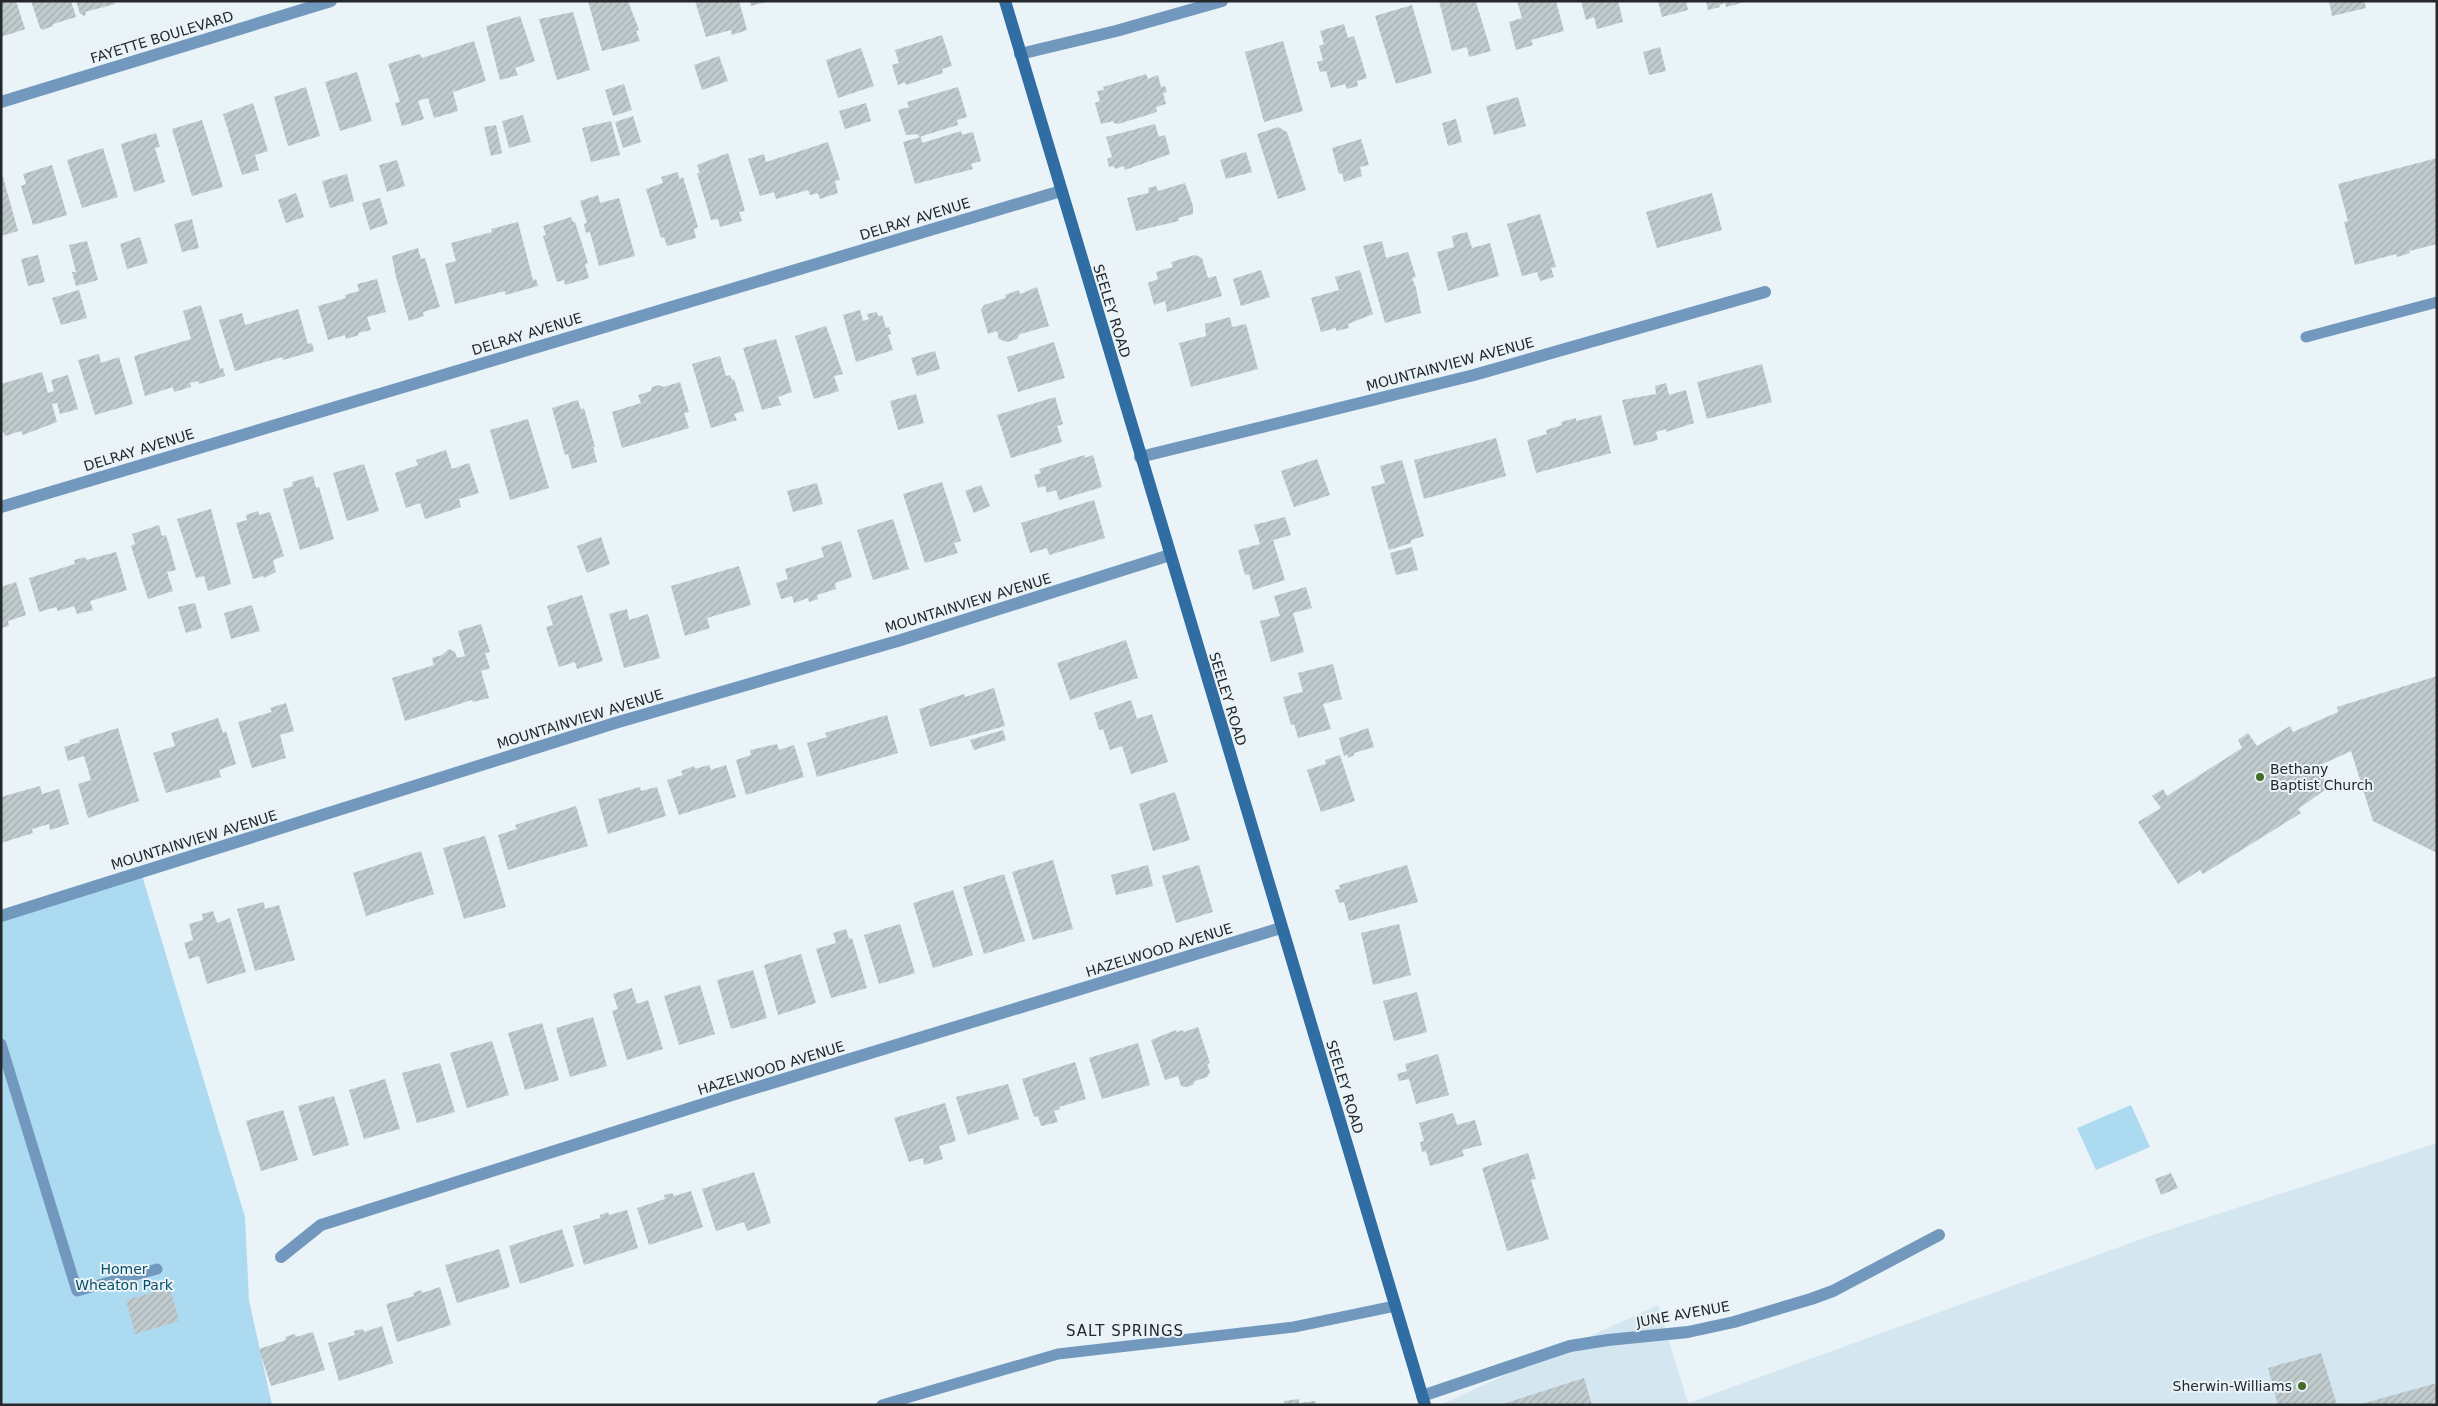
<svg xmlns="http://www.w3.org/2000/svg" width="2438" height="1406" font-family="'DejaVu Sans',sans-serif">
  <style>
    .built { fill: #d4e6ef }
    .green { fill: #acdbf1 }
    .building { fill: url(#building-hatch) }
    .lines { fill: none; stroke-linecap: round; stroke-linejoin: round }
    .lane { stroke: #7299bd; stroke-width: 11 }
    .street { stroke: #7299bd; stroke-width: 12 }
    .secondary { stroke: #2f6da2; stroke-width: 12 }
    .poi-dot { fill: #456c26; stroke: #e9f3f8; stroke-width: 2 }
    .labels { text-anchor: middle; stroke-width: 4; stroke-linejoin: round; paint-order: stroke }
    .street-label { font-size: 14px; fill: #24282a; stroke: #e9f3f8 }
    .poi-label { font-size: 14px; fill: #24282a; stroke: #e9f3f8; text-anchor: start }
    .park-label { font-size: 14px; fill: #0a4f68; stroke: #e9f3f8 }
    .neighbourhood-label { font-size: 15px; letter-spacing: 1px; fill: #24282a; stroke: #e9f3f8 }
  </style>
  <defs>
    <pattern id="building-hatch" width="6" height="6" patternUnits="userSpaceOnUse" patternTransform="scale(1.25)"><rect width="6" height="6" fill="#c0cbcd"/><path d="M-1 1l2-2M0 6l6-6M5 7l2-2" fill="none" stroke="#a5aeb0"/></pattern>
  </defs>
  <rect width="100%" height="100%" fill="#e9f3f8"/>
  <!-- built -->
  <path class="built" d="M2437 1143V1405H1440L1658 1305 1688 1403 2150 1236Z"/>
  <!-- green -->
  <g class="green">
    <path d="M141 872 245 1217 249 1300 272 1405H1V916Z"/>
    <path d="M2131 1105 2150 1147 2096 1170 2077 1128Z"/>
  </g>
  <!-- building -->
  <g class="building">
    <path d="M1 1H16L25 29 1 37Z"/>
    <path d="M31 1H71L76 17 53 24V26L42 30 40 28Z"/>
    <path d="M76 1H114L115 4 85 12 86 15 83 16 82 14H80Z"/>
    <path d="M588 1H628L639 30 636 31 640 41 602 51Z"/>
    <path d="M695 1H739L747 30 732 35 731 30 706 37Z"/>
    <path d="M750 1H766V2L751 6Z"/>
    <path d="M1439 1 1476 2 1491 51 1469 57 1467 47 1452 51Z"/>
    <path d="M1517 1H1556L1564 31 1531 40 1533 45 1516 50 1509 22 1522 18Z"/>
    <path d="M1581 1H1618L1623 22 1597 29 1594 17 1586 20Z"/>
    <path d="M1658 1H1686L1688 10 1662 17Z"/>
    <path d="M1706 1H1745V2L1726 7 1725 3 1719 5 1720 7 1708 10Z"/>
    <path d="M2329 1H2364L2366 8 2332 16Z"/>
    <path d="M1412 5 1432 73 1396 84 1375 16Z"/>
    <path d="M573 12 590 70 557 80 539 19Z"/>
    <path d="M520 16 535 61 515 68 518 75 500 80 486 26Z"/>
    <path d="M1344 24 1348 38 1354 36 1367 78 1357 81 1358 86 1347 89 1345 84 1331 88 1326 71 1320 72 1317 62 1323 60 1319 46 1324 44 1320 31Z"/>
    <path d="M942 35 952 66 942 69 943 73 906 85 905 82 898 85 892 65 899 63 895 50Z"/>
    <path d="M474 41 486 81 453 92 458 111 434 118 428 98 418 101 424 119 402 126 395 103 400 102 388 64 420 54 422 58Z"/>
    <path d="M1283 41 1303 111 1264 122 1245 52Z"/>
    <path d="M1660 47 1666 71 1649 75 1643 52Z"/>
    <path d="M861 48 874 86 838 98 826 60Z"/>
    <path d="M719 56 728 81 702 90 694 65Z"/>
    <path d="M357 72 372 121 340 131 325 82Z"/>
    <path d="M1146 74 1148 79 1158 75 1161 87 1165 86 1167 92 1163 93 1166 104 1156 107 1157 111 1154 113 1118 124 1114 123 1113 121 1101 124 1095 103 1100 101 1097 91 1104 90 1103 87Z"/>
    <path d="M624 84 632 110 613 116 605 90Z"/>
    <path d="M306 87 320 136 288 146 274 97Z"/>
    <path d="M958 87 967 117 957 120 958 125 919 137 918 134 906 135 898 110 909 107 907 102Z"/>
    <path d="M1518 97 1526 126 1494 135 1486 106Z"/>
    <path d="M253 103 268 151 255 155 259 170 242 175 223 114Z"/>
    <path d="M866 103 871 121 845 129 839 111Z"/>
    <path d="M523 115 531 142 509 148 502 121Z"/>
    <path d="M633 116 641 142 623 148 615 122Z"/>
    <path d="M1456 119 1462 142 1448 146 1442 123Z"/>
    <path d="M202 120 223 187 192 196 172 129Z"/>
    <path d="M611 121 620 155 591 162 582 128Z"/>
    <path d="M1155 124 1159 137 1165 135 1170 154 1125 170 1124 166 1115 169 1114 166 1109 167 1107 159 1112 157 1106 137Z"/>
    <path d="M496 125 502 153 491 156 484 127Z"/>
    <path d="M1278 127 1287 132 1306 190 1278 199 1257 134Z"/>
    <path d="M961 131 962 135 973 132 981 161 971 164 973 169 915 184 903 142 921 137 922 143Z"/>
    <path d="M156 133 160 147 155 148 165 182 134 192 121 144Z"/>
    <path d="M1361 139 1369 165 1360 167 1362 176 1344 182 1342 173 1339 174 1332 148Z"/>
    <path d="M828 142 840 180 835 181 838 193 820 199 818 193 810 195 808 190 776 199 774 192 760 196 748 159 764 154 766 162Z"/>
    <path d="M103 148 118 197 82 208 67 160Z"/>
    <path d="M1246 152 1252 172 1226 179 1220 160Z"/>
    <path d="M728 153 745 211 739 212 742 221 720 227 718 219 711 220 697 173H700L697 165Z"/>
    <path d="M2437 158V244L2409 251 2410 253 2397 257 2396 254 2355 265 2344 222 2348 221 2338 184Z"/>
    <path d="M397 160 405 186 387 192 379 165Z"/>
    <path d="M52 165 67 215 33 225 21 186 26 184 23 174Z"/>
    <path d="M678 172 679 179 683 177 698 227 694 229 696 238 667 246 664 237 661 238 646 189 663 183 661 177Z"/>
    <path d="M347 174 354 201 330 208 322 181Z"/>
    <path d="M3 177 18 231 1 236V178Z"/>
    <path d="M1185 183 1193 206V214L1178 218 1179 221 1136 231 1127 198 1149 193 1148 188 1156 186 1158 191Z"/>
    <path d="M296 193 304 217 286 223 278 200Z"/>
    <path d="M1712 193 1722 230 1657 248 1646 212Z"/>
    <path d="M598 195 600 203 619 198 635 256 599 266 590 232 586 233 584 224 587 223 580 201Z"/>
    <path d="M380 198 388 224 370 230 362 203Z"/>
    <path d="M1540 214 1556 267 1551 268 1554 277 1540 281 1537 272 1522 276 1507 224Z"/>
    <path d="M571 217 573 222H575L588 263 585 264 589 278 565 285 564 280 557 282 543 236 546 235 543 226Z"/>
    <path d="M192 219 199 248 182 252 174 224Z"/>
    <path d="M518 222 533 280 536 279 538 286 505 295V291L455 304 445 264 456 261 451 243 492 232 491 229Z"/>
    <path d="M1467 232 1472 248 1490 243 1499 276 1448 291 1437 252 1454 247 1452 236Z"/>
    <path d="M140 237 148 263 127 269 120 244Z"/>
    <path d="M87 241 98 280 76 286 72 272H76L69 245Z"/>
    <path d="M1382 241 1386 258 1408 252 1416 277 1412 278 1416 288 1421 313 1385 323 1363 246Z"/>
    <path d="M418 248 421 259 425 258 440 307 423 312 424 316 409 321 396 277 392 256Z"/>
    <path d="M38 255 45 282 28 286 21 259Z"/>
    <path d="M1195 255 1202 258 1208 278 1216 276 1222 296 1167 312 1165 301 1154 305 1148 283 1158 279 1156 272 1173 267 1171 262Z"/>
    <path d="M1261 270 1270 297 1241 306 1233 279Z"/>
    <path d="M1360 270 1373 314 1348 324 1349 328 1336 331V328L1321 332 1311 298 1339 290 1335 277Z"/>
    <path d="M377 279 386 312 367 317 371 330 358 333 359 335 346 339 345 335 328 340 318 306 346 298 345 295 359 291 357 284Z"/>
    <path d="M1037 287 1049 326 1020 334 1017 339 1007 342 999 339 997 331 988 334 981 310 984 305 1006 298 1005 295 1019 290 1020 294Z"/>
    <path d="M79 290 87 318 61 325 52 298Z"/>
    <path d="M201 305 220 369 223 368 225 376 199 384 198 381 190 383 191 387 174 392 173 387 145 396 134 356 191 339 183 311Z"/>
    <path d="M298 309 308 344 312 343 314 351 283 360 282 357 235 371 219 320 242 313 245 325Z"/>
    <path d="M860 310 863 321 869 319 867 314 877 312 878 316 882 315 886 328 889 327 891 334 888 335 893 350 856 362 843 315Z"/>
    <path d="M1230 317 1232 327 1246 324 1258 369 1191 387 1179 343 1206 336 1205 324Z"/>
    <path d="M826 326 843 374 834 376 839 391 814 399 795 336Z"/>
    <path d="M776 339 792 392 778 397 781 405 762 410 743 348Z"/>
    <path d="M1054 342 1065 378 1018 392 1007 357Z"/>
    <path d="M935 351 940 369 917 376 911 358Z"/>
    <path d="M99 354 101 363 119 357 133 404 95 415 78 360Z"/>
    <path d="M720 356 726 376 730 375 732 380 734 379 744 411 734 414 737 420 711 428 692 364Z"/>
    <path d="M1762 364 1772 402 1707 419 1697 382Z"/>
    <path d="M42 372 48 393 54 391 51 380 68 375 78 409 60 414 57 403 52 404 57 422 23 435 21 431 5 436 1 427V384Z"/>
    <path d="M680 382 689 412 684 413 689 428 622 448 612 412 641 403 638 395 651 391 652 387 659 385 664 387Z"/>
    <path d="M1666 383 1669 395 1686 390 1694 423 1666 432V429L1656 432 1658 440 1634 446 1622 400 1656 394 1655 386Z"/>
    <path d="M916 394 924 423 898 430 890 401Z"/>
    <path d="M1055 397 1063 424 1057 426 1062 442 1011 458 997 415Z"/>
    <path d="M578 400 581 410 584 408 595 447H593L597 462 572 469 568 454 565 455 552 408Z"/>
    <path d="M1601 415 1611 453 1536 473 1527 440 1547 434 1546 430 1562 425 1561 422 1576 418V421Z"/>
    <path d="M528 419 549 488 510 500 490 430Z"/>
    <path d="M1496 438 1506 476 1424 499 1414 460Z"/>
    <path d="M446 450 452 469 469 463 479 493 459 499 461 507 425 519 420 503 406 508 395 473 418 465 416 460Z"/>
    <path d="M1085 455V458L1093 455 1102 487 1059 500 1056 490 1047 493 1045 486 1038 488 1034 475 1041 473 1039 469Z"/>
    <path d="M1317 459 1330 495 1294 507 1281 471Z"/>
    <path d="M1402 460 1424 536 1411 540V543L1389 550 1371 487 1385 483 1380 466Z"/>
    <path d="M364 464 379 511 347 521 333 473Z"/>
    <path d="M313 476 316 488 319 487 334 539 300 550 283 489 293 486 292 482Z"/>
    <path d="M942 482 961 541 954 543 958 553 925 563 903 494Z"/>
    <path d="M817 483 823 504 793 512 787 491Z"/>
    <path d="M981 485 990 506 974 513 965 491Z"/>
    <path d="M1094 500 1105 538 1049 555 1047 548 1030 553 1021 523Z"/>
    <path d="M211 509 231 584 208 591 204 576 196 578 177 519Z"/>
    <path d="M258 511 259 515 270 512 284 556 273 560 276 572 264 578 263 576 253 579 236 523 247 520 246 515Z"/>
    <path d="M1285 517 1291 535 1273 540 1285 580 1253 590 1249 574 1245 575 1238 550 1260 544 1254 525Z"/>
    <path d="M893 519 909 569 873 580 857 530Z"/>
    <path d="M159 525 162 536 166 535 176 570 167 572 173 591 148 599 131 546 135 544 132 534Z"/>
    <path d="M601 537 610 564 587 573 577 546Z"/>
    <path d="M841 541 852 577 835 583 836 589 817 595 818 599 809 602 808 598 794 603 792 596 781 599 776 583 788 579 785 569 824 557 821 547Z"/>
    <path d="M1412 547 1418 570 1396 575 1390 553Z"/>
    <path d="M116 552 127 590 90 601 93 610 77 614 74 606 58 611 56 607 39 612 29 578 75 564 74 560 85 557 86 560Z"/>
    <path d="M739 566 751 605 707 618 710 628 685 636 671 586Z"/>
    <path d="M16 582 26 615 8 621 9 626 1 628V587Z"/>
    <path d="M1306 587 1312 608 1293 613 1304 652 1271 662 1260 621 1280 616 1274 596Z"/>
    <path d="M582 595 603 661 577 669 575 662 559 667 546 627 553 625 547 606Z"/>
    <path d="M195 603 202 628 186 633 178 607Z"/>
    <path d="M252 605 260 631 231 639 224 613Z"/>
    <path d="M627 609 629 620 648 614 660 658 624 668 609 614Z"/>
    <path d="M481 624 490 652 485 653 490 668 481 671 489 698 473 702 472 700 405 721 392 678 434 665 432 658 442 655 449 649 455 652 457 658 465 656 458 631Z"/>
    <path d="M1126 640 1138 678 1070 700 1057 663Z"/>
    <path d="M1333 664 1342 699 1323 704 1331 729 1298 738 1294 724 1291 725 1283 697 1303 692 1298 673Z"/>
    <path d="M2437 676V853L2373 821 2351 751 2316 767 2329 787 2298 809 2301 813 2203 874 2200 870 2178 884 2138 822 2161 808 2152 796 2163 789 2167 796 2242 748 2238 740 2248 733 2257 746 2290 726 2293 732 2338 712 2337 707Z"/>
    <path d="M994 688 1005 726 930 747 919 709 964 694 965 697Z"/>
    <path d="M1131 700 1137 719 1152 714 1168 762 1131 774 1122 746 1110 750 1103 729 1099 730 1094 713Z"/>
    <path d="M286 703 294 731 280 735 286 758 252 768 238 722 272 712 270 708Z"/>
    <path d="M887 715 898 753 817 777 807 743 827 737 825 733Z"/>
    <path d="M218 718 223 733 226 731 236 764 219 770 221 777 166 793 153 753 175 746 171 733Z"/>
    <path d="M118 728 139 801 88 818 78 784 91 780 84 756 68 761 64 747 80 742 79 740Z"/>
    <path d="M1368 728 1374 747 1354 753V755L1348 758 1347 754 1344 756 1339 738Z"/>
    <path d="M1003 730 1006 740 974 750 970 740Z"/>
    <path d="M777 744 779 750 794 745 804 777 746 795 736 760 751 755 750 750Z"/>
    <path d="M1340 755 1355 801 1321 812 1307 770 1326 764 1325 760Z"/>
    <path d="M709 765 711 770 726 765 736 797 679 815 667 780 683 775 681 771 694 766 695 769Z"/>
    <path d="M40 786 42 794 59 789 69 824 50 830 49 824 32 829 33 833 1 843V797Z"/>
    <path d="M640 787 641 791 657 787 666 816 608 834 598 799Z"/>
    <path d="M1175 792 1190 840 1153 851 1139 804Z"/>
    <path d="M576 806 588 846 508 870 498 835 517 829 515 825Z"/>
    <path d="M485 836 506 907 464 919 443 848Z"/>
    <path d="M421 851 434 894 366 916 353 873Z"/>
    <path d="M1053 860 1073 929 1033 940 1012 872Z"/>
    <path d="M1148 865 1153 886 1116 895 1111 875Z"/>
    <path d="M1199 865 1213 912 1176 923 1162 876Z"/>
    <path d="M1407 865 1418 902 1349 921 1344 902 1339 903 1335 890 1340 889 1339 885Z"/>
    <path d="M1004 874 1025 941 984 954 963 887Z"/>
    <path d="M953 890 973 955 933 968 913 903Z"/>
    <path d="M264 902 265 909 279 905 295 960 255 971 237 909Z"/>
    <path d="M213 911 217 923 230 918 246 972 207 984 199 956 189 959 184 943 193 940 189 924 203 920 202 914Z"/>
    <path d="M900 924 915 973 879 984 864 935Z"/>
    <path d="M1399 924 1411 975 1373 985 1361 933Z"/>
    <path d="M846 929 849 939 852 938 867 988 831 998 816 949 836 943 833 933Z"/>
    <path d="M801 954 816 1003 778 1015 764 965Z"/>
    <path d="M753 970 767 1018 731 1029 717 980Z"/>
    <path d="M700 985 715 1034 679 1045 664 996Z"/>
    <path d="M632 988 637 1004 648 1000 663 1049 627 1060 612 1011 618 1009 613 994Z"/>
    <path d="M1417 992 1427 1032 1394 1041 1383 1001Z"/>
    <path d="M593 1017 607 1066 570 1077 556 1028Z"/>
    <path d="M542 1023 559 1080 525 1090 508 1033Z"/>
    <path d="M1198 1027 1210 1063 1207 1064 1210 1072 1207 1077 1195 1081 1193 1085 1186 1087 1181 1086 1178 1076 1165 1080 1151 1040 1176 1030 1177 1032 1183 1030 1184 1032Z"/>
    <path d="M492 1041 509 1095 467 1108 450 1053Z"/>
    <path d="M1138 1043 1150 1085 1102 1099 1089 1058Z"/>
    <path d="M1438 1054 1449 1095 1416 1104 1409 1079 1399 1081 1397 1074 1407 1071 1405 1064Z"/>
    <path d="M1075 1062 1086 1099 1059 1107 1060 1109 1054 1111 1058 1122 1041 1126 1038 1116 1034 1117 1022 1079Z"/>
    <path d="M440 1063 455 1112 417 1123 402 1073Z"/>
    <path d="M385 1079 400 1129 364 1139 349 1090Z"/>
    <path d="M1008 1084 1019 1119 968 1135 956 1097Z"/>
    <path d="M334 1096 349 1145 313 1156 298 1106Z"/>
    <path d="M945 1103 956 1141 939 1146 943 1159 924 1165 923 1158 909 1162 894 1118Z"/>
    <path d="M283 1110 298 1160 261 1171 246 1121Z"/>
    <path d="M1453 1113 1457 1125 1475 1120 1482 1145 1462 1150 1464 1156 1430 1166 1426 1151 1422 1152 1420 1142 1424 1141 1419 1123Z"/>
    <path d="M1528 1153 1536 1179 1531 1180 1549 1239 1507 1251 1482 1168Z"/>
    <path d="M754 1172 771 1223 747 1231 744 1222 716 1231 702 1189Z"/>
    <path d="M2171 1173 2178 1188 2161 1195 2155 1179Z"/>
    <path d="M691 1191 703 1227 649 1245 637 1208 665 1199 664 1195 672 1193 674 1196Z"/>
    <path d="M627 1210 638 1248 584 1265 573 1226 600 1218V1215L608 1212 609 1215Z"/>
    <path d="M562 1229 574 1266 520 1284 509 1246Z"/>
    <path d="M499 1249 510 1287 457 1303 445 1265Z"/>
    <path d="M440 1287 451 1325 397 1342 386 1304 414 1296 413 1293 421 1290 422 1293Z"/>
    <path d="M170 1288 179 1321 135 1334 126 1300Z"/>
    <path d="M382 1326 393 1363 339 1381 328 1343 355 1335 354 1331 363 1329 364 1332Z"/>
    <path d="M313 1332 325 1370 271 1386 259 1349 286 1340 285 1337 295 1334 296 1337Z"/>
    <path d="M2321 1353 2337 1405H2278L2268 1368Z"/>
    <path d="M1584 1378 1592 1405H1503V1404Z"/>
    <path d="M2437 1383V1405H2362L2361 1404Z"/>
    <path d="M1299 1399V1403L1315 1401 1316 1405H1284V1401Z"/>
  </g>
  <g class="lines">
    <!-- lane -->
    <g class="lane">
      <path d="M2306 337 2437 302"/>
      <path d="M1 1044 77 1291 157 1269"/>
      <path d="M882 1405 1058 1354 1294 1327 1395 1306"/>
    </g>
    <!-- street -->
    <g class="street">
      <path d="M1020 54 1116 31 1222 1"/>
      <path d="M1 102 331 1"/>
      <path d="M1140 457 1474 375 1765 292"/>
      <path d="M1 507 1061 191"/>
      <path d="M1 916 615 723 901 640 1170 555"/>
      <path d="M281 1257 321 1225 732 1095 1281 928"/>
      <path d="M1422 1396 1570 1346 1608 1340 1688 1332 1734 1322 1811 1299 1833 1291 1939 1235"/>
    </g>
    <!-- secondary -->
    <path class="secondary" d="M1005 1 1425 1405"/>
  </g>
  <!-- markers -->
  <g class="poi-dot">
    <circle cx="2260" cy="777" r="5"/>
    <circle cx="2302" cy="1386" r="5"/>
  </g>
  <g class="labels">
    <!-- street labels -->
    <g class="street-label">
      <text transform="translate(162 37) rotate(-17)" y="5">FAYETTE BOULEVARD</text>
      <text transform="translate(915 219) rotate(-17)" y="5">DELRAY AVENUE</text>
      <text transform="translate(1112 311) rotate(73)" y="5">SEELEY ROAD</text>
      <text transform="translate(527 334) rotate(-17)" y="5">DELRAY AVENUE</text>
      <text transform="translate(1450 364) rotate(-15)" y="5">MOUNTAINVIEW AVENUE</text>
      <text transform="translate(139 450) rotate(-17)" y="5">DELRAY AVENUE</text>
      <text transform="translate(968 603) rotate(-17)" y="5">MOUNTAINVIEW AVENUE</text>
      <text transform="translate(1228 699) rotate(73)" y="5">SEELEY ROAD</text>
      <text transform="translate(580 719) rotate(-17)" y="5">MOUNTAINVIEW AVENUE</text>
      <text transform="translate(194 840) rotate(-17)" y="5">MOUNTAINVIEW AVENUE</text>
      <text transform="translate(1159 950) rotate(-17)" y="5">HAZELWOOD AVENUE</text>
      <text transform="translate(771 1068) rotate(-17)" y="5">HAZELWOOD AVENUE</text>
      <text transform="translate(1345 1087) rotate(73)" y="5">SEELEY ROAD</text>
      <text transform="translate(1683 1314) rotate(-10)" y="5">JUNE AVENUE</text>
    </g>
    <!-- poi labels -->
    <g class="poi-label">
      <text x="2270" y="774">Bethany<tspan x="2270" dy="16">Baptist Church</tspan></text>
      <text x="2292" y="1391" text-anchor="end">Sherwin-Williams</text>
    </g>
    <!-- park labels -->
    <g class="park-label">
      <text x="124" y="1274">Homer<tspan x="124" dy="16">Wheaton Park</tspan></text>
    </g>
    <!-- neighbourhood labels -->
    <g class="neighbourhood-label">
      <text x="1125" y="1336">SALT SPRINGS</text>
    </g>
  </g>
  <!-- border -->
  <rect width="2438" height="1406" fill="none" stroke="#24282a" stroke-width="5"/>
</svg>
